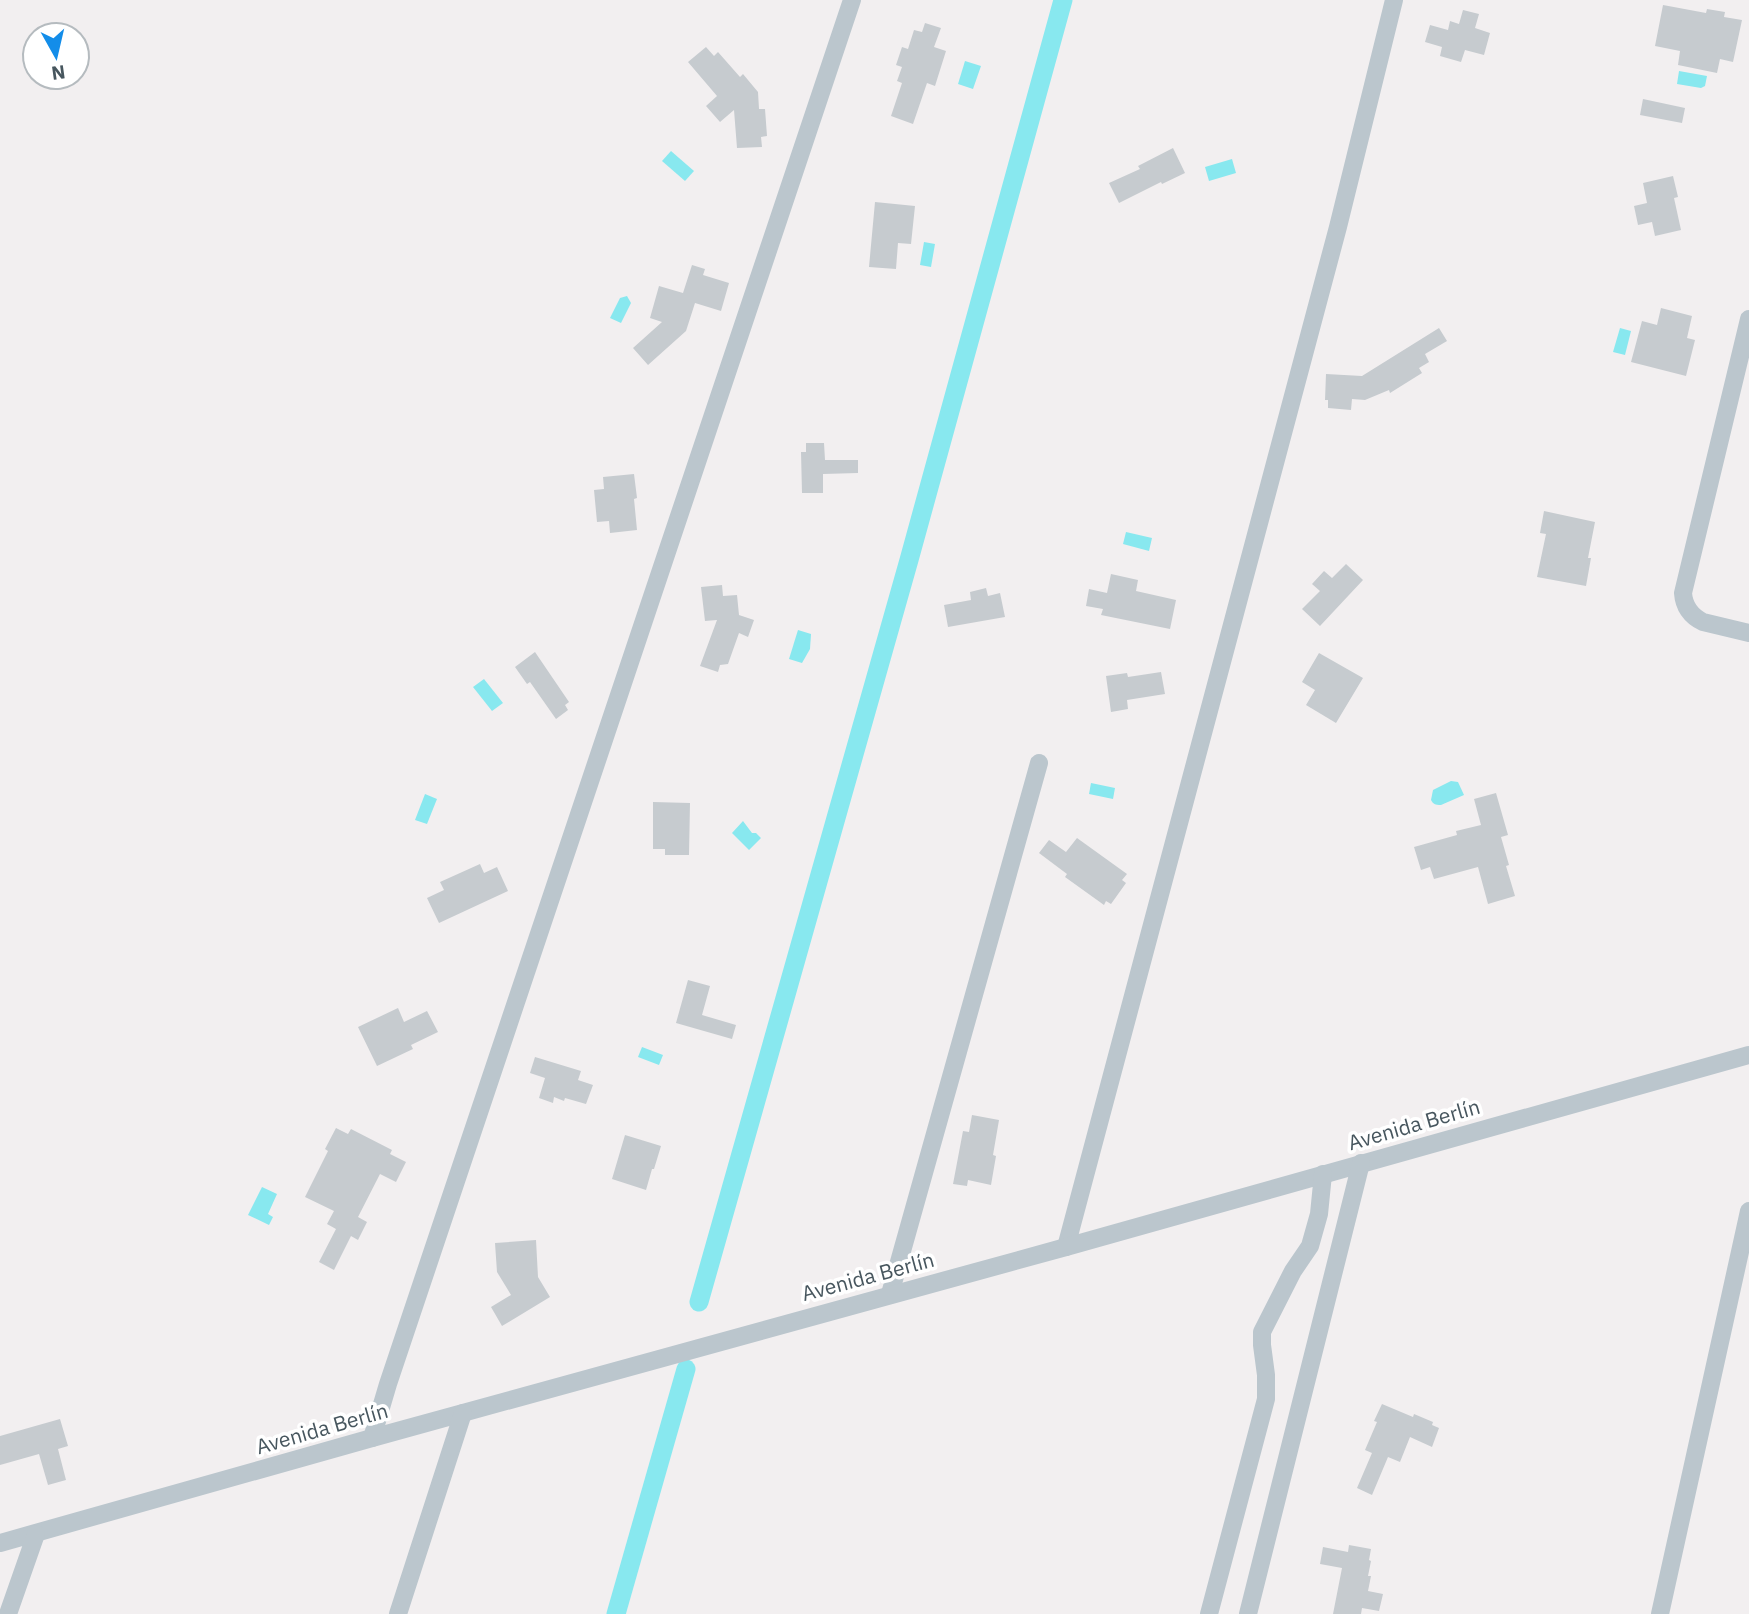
<svg xmlns="http://www.w3.org/2000/svg" width="1749" height="1614" font-family="'IBM Plex Sans',sans-serif">
  <style>
    .water { fill: #88e8ef }
    .lines { fill: none; stroke-linecap: round; stroke-linejoin: round }
    .canal { stroke: #88e8ef; stroke-width: 19 }
    .building { fill: #c6cbcf }
    .minor { stroke: #bbc6cd; stroke-width: 18 }
    .labels { text-anchor: middle; stroke-width: 7; stroke-linejoin: round; paint-order: stroke }
    .street-label { font-size: 21px; fill: #47565e; stroke: #fff }
  </style>
  <rect width="100%" height="100%" fill="#f2eff0"/>
  <!-- water -->
  <g class="water">
    <path d="M965 61 981 66 973 89 958 84Z"/>
    <path d="M1679 71 1707 76 1705 86 1701 88 1677 84Z"/>
    <path d="M671 151 694 171 685 181 662 161Z"/>
    <path d="M1232 159 1236 173 1209 181 1205 167Z"/>
    <path d="M924 242 935 244 931 267 920 265Z"/>
    <path d="M627 296 631 303 621 323 610 318 620 298Z"/>
    <path d="M1620 328 1631 331 1625 355 1613 352Z"/>
    <path d="M1126 532 1152 538 1149 551 1123 544Z"/>
    <path d="M798 630 811 634 810 649 802 663 789 659Z"/>
    <path d="M484 679 503 703 492 711 473 687Z"/>
    <path d="M1451 781 1458 782 1464 795 1441 805C1435 805 1433 804 1431 800L1433 790Z"/>
    <path d="M1091 783 1115 788 1113 799 1089 794Z"/>
    <path d="M425 794 437 799 427 824 415 820Z"/>
    <path d="M743 821 752 833H756L761 838 749 850 732 833Z"/>
    <path d="M642 1047 663 1055 659 1065 638 1057Z"/>
    <path d="M262 1187 277 1194 268 1214 273 1217 269 1225 248 1215Z"/>
  </g>
  <g class="lines">
    <!-- canal -->
    <g class="canal">
      <path d="M699 1302 909 560 1063 0"/>
      <path d="M616 1614 686 1369"/>
    </g>
  </g>
  <!-- building -->
  <g class="building">
    <path d="M1663 5 1706 13 1707 9 1725 12 1724 17 1742 20 1733 62 1720 59 1717 73 1678 65 1680 51 1655 46Z"/>
    <path d="M1463 10 1479 14 1475 28 1490 33 1484 55 1465 50 1461 62 1440 56 1442 47 1425 42 1430 25 1448 30 1450 21 1459 24Z"/>
    <path d="M925 23 941 28 934 47 946 51 935 86 927 83 913 124 891 116 902 83 897 81 902 67 896 65 902 47 908 49 914 30 922 32Z"/>
    <path d="M706 47 714 56 718 52 740 77 743 74 758 92 759 109H765L767 136 761 137 762 147 737 148 734 110 720 122 706 106 717 96 688 62Z"/>
    <path d="M1643 99 1685 108 1682 123 1640 115Z"/>
    <path d="M1173 148 1185 173 1162 184 1161 182 1119 203 1109 183 1140 169 1138 166Z"/>
    <path d="M1673 176 1678 197 1674 198 1681 230 1655 236 1652 222 1638 225 1634 206 1647 203 1643 183Z"/>
    <path d="M875 202 915 206 911 244 898 243 896 269 869 267Z"/>
    <path d="M692 265 705 269 703 275 729 283 721 311 695 303 686 331 648 365 633 348 662 322 650 318 659 286 683 293Z"/>
    <path d="M1661 308 1692 316 1687 338 1695 340 1686 376 1631 362 1642 321 1657 325Z"/>
    <path d="M1439 328 1447 341 1425 354 1429 362 1419 368 1422 373 1390 393 1389 390 1365 400 1352 399 1351 410 1328 408V400H1325L1326 374 1362 376Z"/>
    <path d="M806 443H824L825 460H858V473L823 474V493H802L801 452H806Z"/>
    <path d="M634 474 637 498 634 499 637 530 610 533 609 521 597 522 594 490 604 489 603 477Z"/>
    <path d="M1544 511 1595 522 1588 558H1591L1586 586 1537 577 1546 534 1540 533Z"/>
    <path d="M1346 564 1363 580 1320 626 1302 609 1320 591 1312 584 1324 571 1332 578Z"/>
    <path d="M1111 574 1138 580 1136 591 1176 600 1170 629 1101 615 1103 609 1086 606 1089 589 1107 593Z"/>
    <path d="M722 585 723 596 737 595 739 615 754 620 748 637 739 633 728 664 720 665 718 672 700 666 717 620 705 621 701 587Z"/>
    <path d="M986 588 988 596 1000 593 1005 617 948 627 944 605 971 600 970 592Z"/>
    <path d="M535 652 569 702 565 705 568 710 556 719 530 682 527 684 515 667Z"/>
    <path d="M1319 653 1363 678 1336 723 1306 705 1315 690 1302 682Z"/>
    <path d="M1161 672 1165 694 1127 700 1128 709 1111 712 1106 676 1127 673 1128 677Z"/>
    <path d="M1496 793 1508 835 1501 837 1509 865 1506 866 1515 896 1488 904 1478 867 1434 879 1430 867 1421 870 1414 847 1457 835 1456 831 1481 825 1474 799Z"/>
    <path d="M653 802 690 803 689 855H665V849H653Z"/>
    <path d="M1077 838 1127 874 1122 880 1126 883 1111 904 1106 901 1104 905 1065 877 1067 874 1039 853 1049 840 1066 852Z"/>
    <path d="M480 864 484 873 497 867 508 891 439 923 427 898 444 890 440 882Z"/>
    <path d="M688 980 710 986 702 1015 736 1025 732 1039 676 1023Z"/>
    <path d="M398 1008 404 1022 427 1011 438 1032 411 1045 413 1049 377 1066 358 1027Z"/>
    <path d="M535 1057 581 1071 578 1080 593 1085 586 1104 565 1098 564 1101 554 1097 553 1103 539 1098 545 1078 530 1073Z"/>
    <path d="M972 1115 999 1120 993 1155 996 1156 991 1185 968 1180 967 1186 953 1184 963 1131 969 1132Z"/>
    <path d="M336 1128 348 1134 351 1129 392 1150 390 1154 406 1162 396 1182 380 1174 358 1217 367 1222 358 1240 351 1236 334 1270 319 1262 336 1229 327 1224 334 1211 305 1197 328 1151 325 1149Z"/>
    <path d="M625 1135 661 1146 654 1169H652L646 1190 612 1179Z"/>
    <path d="M536 1240 538 1277 550 1297 502 1326 491 1307 511 1295 497 1272 495 1243Z"/>
    <path d="M1382 1404 1413 1417 1414 1414 1433 1422 1432 1425 1439 1428 1432 1447 1410 1437 1400 1462 1388 1457 1372 1495 1357 1488 1372 1453 1365 1450 1377 1422 1374 1421Z"/>
    <path d="M60 1419 68 1446 58 1449 66 1480 48 1485 39 1454 0 1465V1436Z"/>
    <path d="M1349 1545 1371 1549 1369 1560 1371 1561 1368 1576H1371L1368 1591 1383 1594 1379 1611 1362 1608 1361 1614H1333L1342 1568 1320 1564 1323 1547 1348 1552Z"/>
  </g>
  <g class="lines">
    <!-- minor -->
    <g class="minor">
      <path d="M1749 319 1683 593C1684 607 1691 616 1703 622L1749 633"/>
      <path d="M1066 1247 1338 227 1394 0"/>
      <path d="M890 1294 1039 763"/>
      <path d="M372 1438 388 1384 852 0"/>
      <path d="M0 1543 372 1438 1066 1247 1749 1055"/>
      <path d="M8 1614 36 1534"/>
      <path d="M398 1614 463 1413"/>
      <path d="M1209 1614 1266 1399V1375L1262 1345V1332L1293 1271 1310 1246 1319 1214 1323 1174"/>
      <path d="M1248 1614 1361 1163"/>
      <path d="M1660 1614 1749 1211"/>
    </g>
  </g>
  <g class="labels">
    <!-- street labels -->
    <g class="street-label">
      <text transform="translate(1414 1125) rotate(-16)" y="7">Avenida Berlín</text>
      <text transform="translate(868 1277) rotate(-15)" y="7">Avenida Berlín</text>
      <text transform="translate(322 1429) rotate(-16)" y="7">Avenida Berlín</text>
    </g>
  </g>
  <!-- north arrow -->
  <g transform="translate(56 56) rotate(172)"><circle r="33" fill="#ffffff" stroke="#b5bbbf" stroke-width="2"/>
  <path d="M0-5L12 26L0 18L-12 26Z" fill="#138de9"/>
  <text y="-10" font-size="19" font-weight="bold" text-anchor="middle" fill="#47565e">N</text>
  </g>
</svg>
